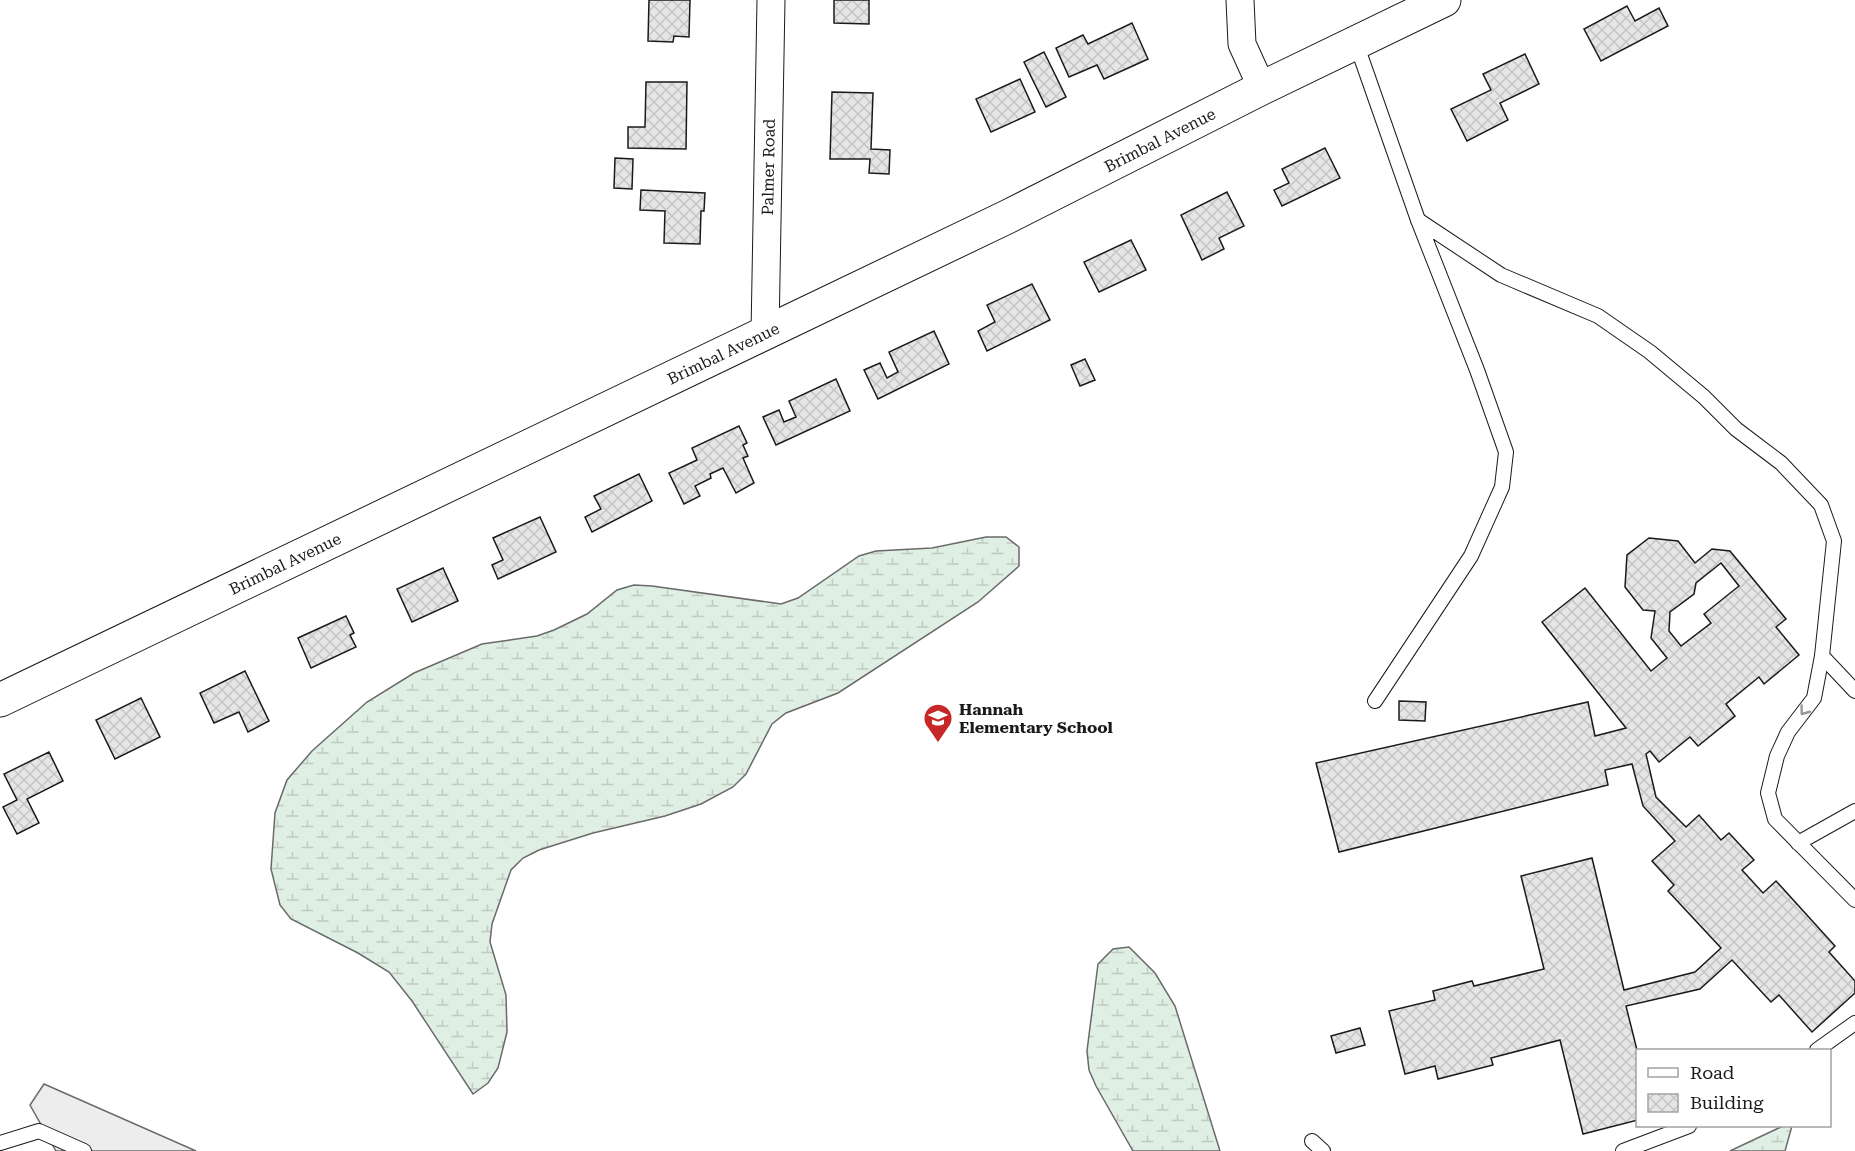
<svg xmlns="http://www.w3.org/2000/svg" width="1855" height="1151" font-family="'Roboto Serif',serif">
  <style>
    .wetland { fill: url(#wetland-marsh); stroke: #6a6a6a; stroke-width: 1.5 }
    .parking { fill: #ededed; stroke: #6a6a6a; stroke-width: 1.5 }
    .building { fill: url(#building-cross-hatch); stroke: #1a1a1a; stroke-width: 1.5; fill-rule: evenodd }
    .lines { fill: none; stroke-linecap: round; stroke-linejoin: round }
    .service-casing { stroke: #1a1a1a; stroke-width: 16 }
    .minor-casing { stroke: #1a1a1a; stroke-width: 29 }
    .secondary-casing { stroke: #1a1a1a; stroke-width: 35 }
    .service { stroke: #fff; stroke-width: 14 }
    .minor { stroke: #fff; stroke-width: 27 }
    .secondary { stroke: #fff; stroke-width: 33 }
    .oneway { stroke: #989898 }
    .labels { text-anchor: middle; stroke-width: 4.5; stroke-linejoin: round; paint-order: stroke }
    .street-label { font-size: 16px; fill: #1a1a1a; stroke: #fff }
    .poi-label { font-size: 16px; font-weight: bold; fill: #1a1a1a; stroke: #fff; text-anchor: start }
  </style>
  <defs>
    <pattern id="wetland-marsh" width="20" height="14" patternUnits="userSpaceOnUse" patternTransform="scale(1.5)"><rect width="20" height="14" fill="#e0efe3"/><path d="M1 5h8M5 5V1M11 12h8M15 12V8" fill="none" stroke="#c0ccc2"/></pattern>
    <pattern id="building-cross-hatch" width="8" height="8" patternUnits="userSpaceOnUse" patternTransform="scale(1.5)"><rect width="8" height="8" fill="#e6e6e6"/><path d="M0 0l8 8M0 8l8-8" fill="none" stroke="#c5c5c5"/></pattern>
  </defs>
  <rect width="100%" height="100%" fill="#fff"/>
  <!-- wetland -->
  <g class="wetland">
    <path d="M986 537H1006L1019 547V566L978 602 838 693 786 713 772 724 746 774 733 787 701 804 665 816 593 833 539 850 523 858 511 870 492 924 490 942 506 995 507 1032 498 1068 488 1083 473 1094 412 1001 389 972 358 953 291 919 280 905 271 869 275 813 287 780 312 751 367 702 414 673 482 644 537 636 554 630 587 614 617 590 634 585 652 586 781 604 798 598 859 556 876 551 932 548Z"/>
    <path d="M1129 947 1155 973 1175 1006 1220 1151H1133L1096 1086 1089 1070 1087 1051 1098 964 1113 949Z"/>
    <path d="M1783 1126H1792L1785 1151H1730Z"/>
  </g>
  <!-- parking -->
  <path class="parking" d="M44 1084 196 1151H56L30 1105Z"/>
  <!-- building -->
  <g class="building">
    <path d="M649 0H690L689 37 674 36 673 42 648 41Z"/>
    <path d="M834 0H869V24L834 23Z"/>
    <path d="M1627 6 1635 21 1659 8 1668 26 1601 61 1584 29Z"/>
    <path d="M1132 23 1148 59 1104 79 1097 65 1069 77 1056 48 1083 35 1088 44Z"/>
    <path d="M1044 52 1066 97 1046 107 1024 62Z"/>
    <path d="M1525 54 1539 84 1500 103 1508 120 1467 141 1451 109 1491 90 1483 74Z"/>
    <path d="M1020 79 1035 112 991 132 976 99Z"/>
    <path d="M646 82H687L686 149 628 148V127H645Z"/>
    <path d="M832 92 873 93 871 149 890 150 889 174 869 173 870 159H830Z"/>
    <path d="M1325 148 1340 178 1282 206 1274 190 1289 183 1282 169Z"/>
    <path d="M615 158 633 159 632 189 614 188Z"/>
    <path d="M641 190 705 193 704 211H701L700 244 664 243 665 211 640 210Z"/>
    <path d="M1227 192 1244 226 1219 238 1224 249 1202 260 1181 215Z"/>
    <path d="M1131 240 1146 270 1099 292 1084 262Z"/>
    <path d="M1032 284 1050 320 987 351 978 331 995 322 987 305Z"/>
    <path d="M934 331 949 364 878 399 864 370 880 363 887 378 898 372 889 352Z"/>
    <path d="M1085 359 1095 380 1080 386 1071 365Z"/>
    <path d="M836 379 850 411 776 445 763 417 779 410 784 422 796 417 789 401Z"/>
    <path d="M739 426 747 443 743 445 748 456 743 458 754 483 736 493 723 468 710 474 711 478 695 486 700 496 684 504 669 473 697 460 692 448Z"/>
    <path d="M639 474 652 501 592 532 585 517 601 509 594 496Z"/>
    <path d="M540 517 556 552 498 579 492 565 503 560 493 538Z"/>
    <path d="M1649 538 1678 541 1695 563 1712 549 1730 551 1786 619 1776 627 1799 655 1764 684 1759 677 1726 704 1735 716 1698 746 1690 737 1659 762 1650 751 1646 754 1656 797 1686 827 1699 815 1721 840 1729 833 1754 860 1742 870 1763 893 1776 881 1835 946 1829 952 1855 981V993L1812 1032 1779 995 1771 1002 1732 960 1700 989 1626 1006 1638 1054V1120L1583 1134 1560 1040 1491 1058 1493 1065 1438 1079 1435 1066 1405 1074 1389 1011 1435 1000 1433 991 1472 981 1474 986 1544 969 1521 876 1592 858 1624 990 1695 972 1721 948 1668 891 1674 885 1652 861 1675 841 1643 806 1632 764 1605 770 1608 785 1339 852 1316 763 1588 702 1595 736 1626 728 1542 622 1585 588 1651 671 1667 658 1651 638 1655 611 1643 610 1625 587 1627 555ZM1721 563 1739 586 1704 614 1711 623 1681 646 1669 631 1670 612 1694 594 1696 583Z"/>
    <path d="M443 568 458 601 412 622 397 589Z"/>
    <path d="M346 616 354 633 350 635 356 647 311 668 298 638Z"/>
    <path d="M245 671 269 721 248 732 239 712 214 723 200 693Z"/>
    <path d="M141 698 160 737 115 759 96 720Z"/>
    <path d="M1399 701 1426 702 1425 721 1399 720Z"/>
    <path d="M49 752 63 781 27 799 39 823 17 834 3 807 17 800 4 774Z"/>
    <path d="M1360 1028 1365 1045 1336 1053 1331 1036Z"/>
  </g>
  <g class="lines">
    <!-- service casing -->
    <g class="service-casing">
      <g id="service">
        <path d="M1356 43 1418 220"/>
        <path d="M1822 656 1814 698 1788 732 1777 756 1768 793 1775 819 1855 900"/>
        <path d="M1375 701 1471 556 1502 487 1506 452 1477 370 1418 220 1501 275 1598 316 1650 352 1704 397 1736 429 1781 463 1821 505 1834 541 1822 656 1855 691"/>
        <path d="M1798 843 1855 811"/>
        <path d="M1817 1050 1855 1023"/>
        <path d="M1312 1141 1323 1151"/>
        <path d="M0 1143 39 1131 84 1151"/>
        <path d="M1623 1151 1689 1126"/>
      </g>
    </g>
    <!-- minor casing -->
    <g class="minor-casing">
      <g id="minor">
        <path d="M1240 0 1242 44 1262 88"/>
        <path id="s1" d="M765 333 771 0"/>
      </g>
    </g>
    <!-- secondary casing -->
    <g class="secondary-casing">
      <g id="secondary">
        <path id="s2" d="M0 700 1007 217 1262 88 1444 0"/>
      </g>
    </g>
    <!-- service -->
    <use href="#service" class="service"/>
    <!-- minor -->
    <use href="#minor" class="minor"/>
    <!-- secondary -->
    <use href="#secondary" class="secondary"/>
  </g>
  <!-- one-way arrows -->
  <defs><path id="oneway-chevron" d="M-2-3.5L2.5 0L-2 3.5" fill="none" stroke-width="1.6" stroke-linecap="round" stroke-linejoin="round" transform="scale(1.5)"/></defs>
  <use class="oneway" href="#oneway-chevron" transform="translate(1804 711) rotate(127)"/>
  <!-- icons -->
  <defs>
    <g id="school-pin" transform="scale(1.5)"><path d="M0 17L-7.5 6A9.5 9.5 0 1 1 7.5 6Z" fill="#c62828" stroke="#fff"/><path d="M0-5L7-2L0 1L-7-2ZM-4 1L0 2.5L4 1V4Q0 6-4 4Z" fill="#fff"/></g>
  </defs>
  <g fill-rule="evenodd">
    <use href="#school-pin" x="938" y="718"/>
  </g>
  <g class="labels">
    <!-- street labels -->
    <g class="street-label">
      <text dy="6" stroke="none"><textPath href="#s2" startOffset="1288">Brimbal Avenue</textPath></text>
      <text dy="6" stroke="none"><textPath href="#s1" startOffset="166">Palmer Road</textPath></text>
      <text dy="6" stroke="none"><textPath href="#s2" startOffset="802">Brimbal Avenue</textPath></text>
      <text dy="6" stroke="none"><textPath href="#s2" startOffset="316">Brimbal Avenue</textPath></text>
    </g>
    <!-- poi labels -->
    <g class="poi-label">
      <text x="959" y="715">Hannah<tspan x="959" dy="18">Elementary School</tspan></text>
    </g>
  </g>
  <!-- legend -->
  <rect x="1636" y="1049" width="195" height="78" fill="#ffffff" stroke="#a3a3a3" stroke-width="1.5"/>
  <rect x="1648" y="1068" width="30" height="9" fill="#ffffff" stroke="#a3a3a3" stroke-width="1.5"/>
  <text x="1690" y="1079" font-size="18" fill="#1a1a1a">Road</text>
  <rect x="1648" y="1094" width="30" height="18" fill="url(#building-cross-hatch)" stroke="#a3a3a3" stroke-width="1.5"/>
  <text x="1690" y="1109" font-size="18" fill="#1a1a1a">Building</text>
</svg>
